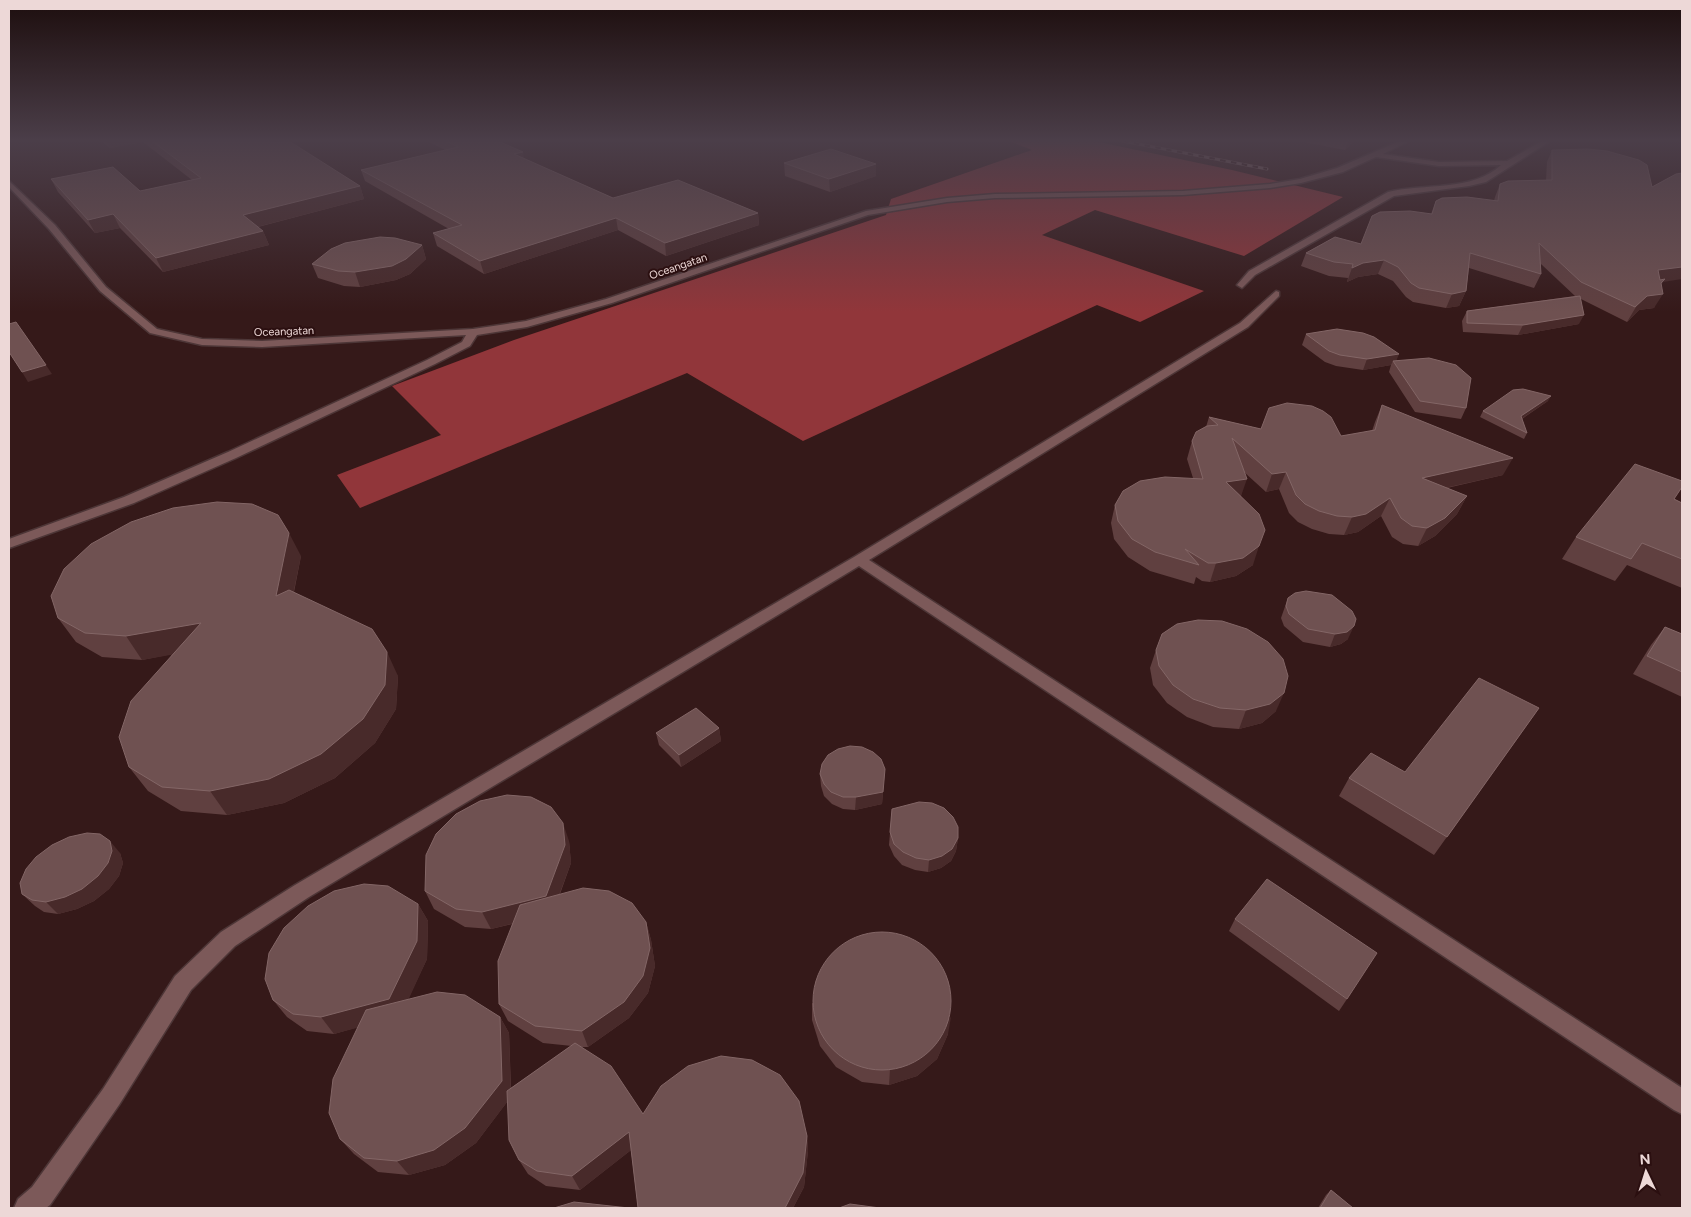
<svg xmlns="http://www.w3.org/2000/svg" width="1691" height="1217" font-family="Figtree,sans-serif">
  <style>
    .forest { fill: #91363a }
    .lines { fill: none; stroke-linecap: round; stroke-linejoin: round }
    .street-casing { stroke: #4d3637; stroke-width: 3 }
    .street { fill: #7c5959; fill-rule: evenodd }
    .rail-casing { stroke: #8b7272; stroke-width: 3 }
    .rail { stroke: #2b0f10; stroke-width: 2; stroke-dasharray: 5.5; stroke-linecap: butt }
    .wall { fill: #604040 }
    .shaded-wall { fill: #482a2a }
    .building { fill: #6f5151; stroke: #836666 }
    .labels { text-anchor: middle; stroke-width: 4; stroke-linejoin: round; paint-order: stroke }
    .far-street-label { font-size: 11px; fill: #edd8d7; stroke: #2b0f10 }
  </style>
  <rect width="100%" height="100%" fill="#351919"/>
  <!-- forest -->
  <path class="forest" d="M1009 141H1094L1232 170 1343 197 1244 256 1095 210 1042 235 1204 291 1140 322 1097 305 803 441 687 373 360 508 337 475 441 435 392 386 514 340 886 215 891 199 1032 150Z"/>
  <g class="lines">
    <!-- street casing -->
    <g class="street-casing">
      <g id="street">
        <path d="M1400 141H1409L1383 154 1439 162 1507 161 1542 141H1550L1486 182 1469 186 1394 196 1255 275 1242 288 1237 285 1249 271 1388 192C1424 183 1472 192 1501 165L1439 166 1376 157 1343 172 1301 183 1270 188 1183 195 995 198 947 202 868 215 612 303 527 327 477 335 470 346 435 364 236 458 134 503 9 548V539L124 497 228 452 427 360 462 342 466 335 262 347 202 345 150 333 100 291 49 229 9 187V181L55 225 106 287 157 329 202 339 262 341 473 329 526 321 606 299 866 211 947 198 995 194 1183 191 1270 184 1300 179 1337 168Z"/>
        <path d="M1276 291 1279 292V296L1248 327 869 560 1682 1088V1114L1674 1110 859 566 309 897 235 946 191 990 119 1105 50 1205 46 1208H14L18 1199 32 1187 103 1089 175 976 221 932 295 885 854 557 1240 323Z"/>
      </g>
    </g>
    <!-- street -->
    <use href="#street" class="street"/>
    <!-- rail casing -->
    <g class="rail-casing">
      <path id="rail" d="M1123 141 1267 169"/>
    </g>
    <!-- rail -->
    <use href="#rail" class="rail"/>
  </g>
  <!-- wall -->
  <g class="wall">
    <path d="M101 141H271L360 186 364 199 258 227 263 231 269 245 163 272 120 228 95 233 58 192 51 179 140 191 192 180 143 142 110 148Z"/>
    <path d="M427 141H498L524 159 613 198 758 213 759 225 666 256 618 230 484 274 437 246 433 233 449 229 365 181 361 170 445 150Z"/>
    <path d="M1298 141H1354L1345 150Z"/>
    <path d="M1552 150 1663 282 1661 285 1654 308 1639 310 1627 322 1581 299 1579 324 1518 335 1463 332 1462 321 1467 311 1575 296 1541 264V274L1534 288 1469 268 1466 291 1459 306 1446 308 1413 302 1406 297 1393 281 1378 274 1358 277 1347 282 1348 278 1329 276 1301 266 1306 253 1361 244 1431 214 1436 201H1494L1495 197 1500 184 1546 180 1547 162Z"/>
    <path d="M784 163 876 176 830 192 785 176Z"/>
    <path d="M422 245 426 259 410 274 396 280 360 287 344 286 318 278 312 264Z"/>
    <path d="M1306 334 1397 360 1466 408 1461 419 1415 412 1389 372 1391 365 1363 370 1336 366 1325 362 1302 345Z"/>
    <path d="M1548 401 1522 419 1527 433 1524 439 1480 417 1483 411Z"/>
    <path d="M1382 405 1503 475 1447 488 1467 496 1457 514 1435 536 1418 546 1403 544 1392 537 1381 516 1358 532 1344 535 1329 534 1312 529 1298 522 1289 513 1279 489 1266 492 1244 472 1241 496 1253 565 1236 576 1210 582 1202 581 1196 577 1194 584 1150 571 1128 557 1114 539 1111 523 1115 505 1193 478 1187 459 1192 441 1206 427 1209 417 1261 429 1341 436 1372 431 1375 422Z"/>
    <path d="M1674 499 1682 503V588L1627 565 1615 581 1562 559 1576 537Z"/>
    <path d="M301 556 294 592 398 676 396 709 375 743 335 778 284 803 227 815 181 811 148 791 129 767 172 654 142 660 102 657 76 642 58 618Z"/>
    <path d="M1288 598 1348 639 1341 644 1330 647 1303 642 1284 626 1281 618Z"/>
    <path d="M1665 627 1682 634V697L1633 674 1651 645Z"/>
    <path d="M1156 650 1276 711 1262 723 1239 729 1213 727 1187 717 1167 703 1153 685 1150 668Z"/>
    <path d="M1539 708 1434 855 1339 796 1349 778 1405 772Z"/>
    <path d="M719 728 721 741 681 767 659 745 656 733Z"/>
    <path d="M885 769 882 804 855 810 843 809 832 804 824 796 821 786 820 774Z"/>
    <path d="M892 809 958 838 956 851 951 861 941 868 928 872 915 870 902 865 894 856 889 845Z"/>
    <path d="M569 841 571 863 560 894 646 922 651 940 655 966 648 993 629 1018 588 1047H580L643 1114 807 1136 808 1151 804 1187 793 1208H638L631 1150 580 1190 546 1186 528 1174 519 1160 507 1102 476 1143 445 1165 409 1175 378 1172 354 1154 340 1139 358 1027 334 1034 307 1031 287 1017 273 1000 418 904 428 921 427 959 408 999 500 1017 509 1033 511 1088 572 1046 543 1043 508 1021 499 1004 512 924 491 929 465 927 434 909 425 891Z"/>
    <path d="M120 853 123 863 119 876 109 889 94 901 77 909 58 914 44 912 35 906 22 894Z"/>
    <path d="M1235 919 1347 999 1339 1011 1229 931Z"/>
    <path d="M812 1003 948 1034 937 1059 917 1076 889 1085 862 1082 836 1067 820 1046 812 1020Z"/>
    <path d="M1331 1190 1353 1208H1318L1326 1195Z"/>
  </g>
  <!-- shaded-wall -->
  <g class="shaded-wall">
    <path d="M106 141H142L143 142 110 148Z"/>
    <path d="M1348 141H1354L1345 150Z"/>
    <path d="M523 152 525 163 514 154Z"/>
    <path d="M876 164V176L830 192 829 179Z"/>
    <path d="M360 186 364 199 249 229 243 215Z"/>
    <path d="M758 213 759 225 666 256 665 243Z"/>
    <path d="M113 214 120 228 95 233 88 220Z"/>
    <path d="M616 218 618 230 484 274 480 261Z"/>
    <path d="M263 231 269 245 163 272 156 258Z"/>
    <path d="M422 245 426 259 410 274 396 280 360 287 355 272Z"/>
    <path d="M1384 260 1378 274 1358 277 1347 282 1352 268 1363 263Z"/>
    <path d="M1682 267V279L1663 282 1656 293 1663 294 1654 308 1639 310 1627 322 1658 270Z"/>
    <path d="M1466 291 1459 306 1446 308 1452 294Z"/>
    <path d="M1584 315 1579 324 1518 335 1523 325Z"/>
    <path d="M1399 354 1395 364 1393 361 1391 365 1363 370 1367 359Z"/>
    <path d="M46 365 52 374 28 382 22 372Z"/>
    <path d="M1551 396 1548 401 1518 421 1521 416Z"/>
    <path d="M1513 458 1503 475 1413 495 1422 478Z"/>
    <path d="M1286 472 1279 489 1266 492 1272 474Z"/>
    <path d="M1247 479 1241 496 1226 482Z"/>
    <path d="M1467 496 1457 514 1435 536 1418 546 1427 528Z"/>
    <path d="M1390 498 1381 516 1358 532 1344 535 1352 517Z"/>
    <path d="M289 533 301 556 288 619 276 596Z"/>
    <path d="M1259 546 1253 565 1236 576 1210 582 1216 563Z"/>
    <path d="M201 623 215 647 142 660 126 636Z"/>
    <path d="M1354 626 1348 639 1341 644 1330 647 1335 634Z"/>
    <path d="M387 652 398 676 396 709 375 743 335 778 284 803 227 815 210 791Z"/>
    <path d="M1284 693 1276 711 1262 723 1239 729 1246 710Z"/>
    <path d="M719 728 721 741 681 767 679 755Z"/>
    <path d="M885 769 882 804 855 810 856 797Z"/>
    <path d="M563 823 569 841 571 863 552 914 491 929 482 912Z"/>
    <path d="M958 838 956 851 951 861 941 868 928 872 929 860Z"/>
    <path d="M110 841 120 853 123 863 119 876 109 889 94 901 77 909 58 914 46 902Z"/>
    <path d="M418 904 428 921 427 959 401 1016 334 1034 321 1017Z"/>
    <path d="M646 922 651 940 655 966 648 993 629 1018 588 1047 582 1031Z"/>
    <path d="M500 1017 509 1033 511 1097 476 1143 445 1165 409 1175 397 1161Z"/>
    <path d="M951 1017 948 1034 937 1059 917 1076 889 1085 890 1069Z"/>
    <path d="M629 1132 635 1147 580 1190 572 1176Z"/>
    <path d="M807 1136 808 1151 804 1187 793 1208H785Z"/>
  </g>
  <!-- building -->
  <g class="building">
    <path d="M152 141H271L274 143 289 141 360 186 243 215 263 231 156 258 113 214 88 220 51 179 113 167 140 191 201 178Z"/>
    <path d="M446 141H498L523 152 514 154 613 198 678 180 758 213 665 243 616 218 480 261 433 233 462 225 361 170 458 147Z"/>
    <path d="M831 149 876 164 829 179 784 163Z"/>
    <path d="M1588 149 1607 151 1639 160 1647 165 1652 187 1676 174 1682 173V267L1658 270 1660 280 1665 279 1661 283 1663 294 1647 296 1635 307 1581 282 1539 243 1541 274 1470 253 1466 291 1452 294 1419 288 1411 283 1398 267 1384 260 1363 263 1352 268 1353 264 1334 262 1306 253 1335 237 1361 244 1372 216 1380 212 1410 211 1432 214 1436 201 1442 198 1467 197 1498 201 1500 184 1508 181 1552 180V150Z"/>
    <path d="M380 237 395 238 422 245 406 259 392 266 355 272 338 271 312 264 331 249 345 243Z"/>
    <path d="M1580 296 1584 315 1523 325 1467 323V311Z"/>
    <path d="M16 322 46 365 22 372 9 352V324Z"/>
    <path d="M1337 329 1363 333 1374 337 1399 354 1367 359 1340 355 1329 351 1306 334Z"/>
    <path d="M1429 358 1456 365 1471 378 1466 408 1420 401 1393 361Z"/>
    <path d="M1523 389 1551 396 1521 416 1527 433 1483 411 1513 390Z"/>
    <path d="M1287 403 1312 406 1323 411 1331 417 1341 436 1375 430 1382 405 1513 458 1422 478 1467 496 1445 518 1427 528 1412 526 1401 518 1390 498 1366 514 1352 517 1337 516 1319 511 1305 504 1296 495 1286 472 1272 474 1232 438 1247 479 1226 482 1259 514 1265 530 1259 546 1243 558 1216 563H1208L1185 549 1199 565 1155 552 1132 539 1118 521 1115 505 1123 491 1140 481 1165 477 1203 479 1192 441 1196 432 1207 426 1218 425 1209 417 1261 429 1269 408Z"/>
    <path d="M1635 464 1682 481V487L1674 499 1682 503V559L1642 543 1631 559 1576 537Z"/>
    <path d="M217 502 252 504 278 515 289 533 276 596 289 590 372 629 387 652 385 685 363 719 321 754 269 779 210 791 162 787 129 767 119 737 131 701 201 623 126 636 85 633 58 618 51 596 64 569 91 544 131 522 173 508Z"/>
    <path d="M1306 591 1332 595 1352 611 1356 619 1354 626 1347 632 1335 634 1308 629 1289 614 1286 606 1288 598 1295 593Z"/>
    <path d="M1198 620 1222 621 1247 629 1268 642 1283 659 1288 676 1284 693 1270 704 1246 710 1220 708 1193 699 1173 685 1159 666 1156 650 1162 634 1177 624Z"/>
    <path d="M1665 627 1682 634V672L1647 656Z"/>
    <path d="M1479 678 1539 708 1447 837 1349 778 1371 753 1405 772Z"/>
    <path d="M696 708 719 728 679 755 656 733Z"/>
    <path d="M850 746 862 747 873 752 881 759 885 769 883 792 856 797H843L831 792 824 784 820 774 822 764 828 755 838 749Z"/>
    <path d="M507 795 531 797 551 807 563 823 565 845 546 896 482 912 456 909 425 891 426 855 436 834 456 814 480 801Z"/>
    <path d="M919 802 932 803 944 808 953 817 958 827V838L952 849 942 856 929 860 916 858 903 852 894 844 890 832 892 809Z"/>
    <path d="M87 833 100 834 110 841 112 851 108 863 98 876 82 889 65 897 46 902 32 900 22 894 20 883 26 869 36 857 52 845 69 837Z"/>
    <path d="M1267 879 1377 953 1347 999 1235 919Z"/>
    <path d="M364 884 388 886 418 904 417 941 389 999 321 1017 293 1014 273 1000 265 979 269 953 284 928 308 906 334 891Z"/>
    <path d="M583 888 609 891 632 903 646 922 650 948 643 976 624 1002 582 1031 535 1026 499 1004 498 961 520 905Z"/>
    <circle cx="882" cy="1001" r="69"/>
    <path d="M437 992 465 995 500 1017 502 1081 465 1128 434 1150 397 1161 364 1158 340 1139 329 1113 333 1079 366 1010Z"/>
    <path d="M575 1043 611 1066 643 1114 661 1086 688 1066 721 1056 752 1060 780 1075 799 1101 807 1136 803 1173 785 1208H638L629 1132 572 1176 537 1171 519 1160 509 1140 507 1091Z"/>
    <path d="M1331 1190 1353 1208H1320Z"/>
    <path d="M574 1202 629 1208H554Z"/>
    <path d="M850 1204 880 1208H839Z"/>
  </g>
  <!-- sky -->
  <linearGradient id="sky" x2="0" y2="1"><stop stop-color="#1d0e0e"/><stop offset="0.45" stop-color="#4b3e49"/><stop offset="1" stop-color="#4b3e49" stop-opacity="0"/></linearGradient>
  <rect width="1691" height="312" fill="url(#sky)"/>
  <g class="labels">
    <!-- far-street labels -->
    <g class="far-street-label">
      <text transform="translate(678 266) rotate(-19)" y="4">Oceangatan</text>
      <text transform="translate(284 331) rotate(-2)" y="4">Oceangatan</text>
    </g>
  </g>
  <!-- border -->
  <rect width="1691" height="1217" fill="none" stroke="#edd8d7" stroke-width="20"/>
  <!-- north arrow -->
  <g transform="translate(1646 1172) rotate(356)" stroke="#2b0f10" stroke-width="4" paint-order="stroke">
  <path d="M0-4L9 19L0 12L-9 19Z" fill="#edd8d7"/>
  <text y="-8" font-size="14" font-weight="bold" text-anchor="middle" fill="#edd8d7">N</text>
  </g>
</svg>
